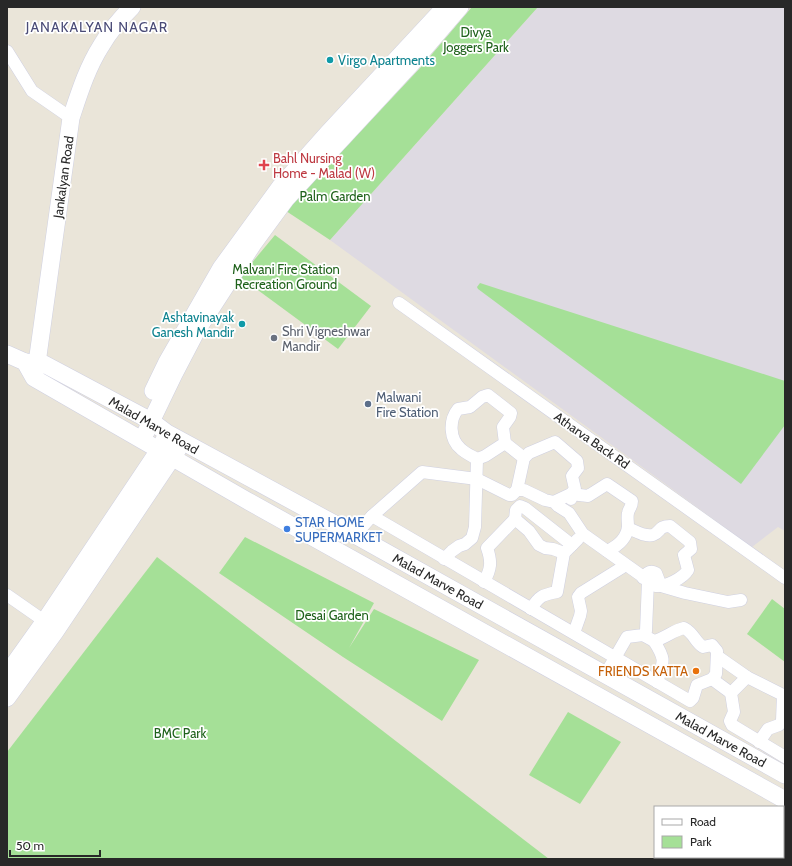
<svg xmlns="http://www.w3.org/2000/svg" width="792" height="866" font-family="Cabin,sans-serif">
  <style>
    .industrial { fill: #dedae2 }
    .green { fill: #a5e097 }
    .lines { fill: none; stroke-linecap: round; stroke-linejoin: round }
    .street-casing { stroke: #cfd0e1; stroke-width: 13 }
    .secondary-casing { stroke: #cfd0e1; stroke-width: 18 }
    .street { stroke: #fff; stroke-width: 12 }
    .secondary { stroke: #fff; stroke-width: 17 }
    .culture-dot { fill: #0f9aa8; stroke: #fff; stroke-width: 1.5 }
    .health-dot { fill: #e0444e; stroke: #fff; stroke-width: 1.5 }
    .worship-dot { fill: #6b7280; stroke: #fff; stroke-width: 1.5 }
    .service-dot { fill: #5c6f8a; stroke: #fff; stroke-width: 1.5 }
    .shop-dot { fill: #3f7fe0; stroke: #fff; stroke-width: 1.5 }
    .food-dot { fill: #e8710a; stroke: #fff; stroke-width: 1.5 }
    .labels { text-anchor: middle; stroke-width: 3.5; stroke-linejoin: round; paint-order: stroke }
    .park-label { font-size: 13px; fill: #1f621b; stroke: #fff }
    .culture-label { font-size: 13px; fill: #0d838f; stroke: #fff; text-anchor: start }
    .health-label { font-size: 13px; fill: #be3a42; stroke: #fff; text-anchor: start }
    .street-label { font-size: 13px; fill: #282828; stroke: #fff }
    .worship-label { font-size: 13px; fill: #5b616d; stroke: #fff; text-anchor: start }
    .service-label { font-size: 13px; fill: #4e5e75; stroke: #fff; text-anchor: start }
    .shop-label { font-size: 13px; fill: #366cbe; stroke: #fff; text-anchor: start }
    .food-label { font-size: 13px; fill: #c56008; stroke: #fff; text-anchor: end }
    .neighbourhood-label { font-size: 14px; letter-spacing: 1px; fill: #4a4b77; stroke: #fff }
  </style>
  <rect width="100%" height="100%" fill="#eae5d9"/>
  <!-- industrial -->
  <path class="industrial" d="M538 7H785V531L778 527 752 547 330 240Z"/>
  <!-- green -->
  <g class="green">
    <path d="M472 7H538L330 240 286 211 421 67Z"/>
    <path d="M275 235 371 306 338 349 240 277Z"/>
    <path d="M480 283 785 381V425L741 484 478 289 477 287Z"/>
    <path d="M245 537 374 603 349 648 374 609 479 660 442 721 343 657 219 573Z"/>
    <path d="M157 557 549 859H7V752Z"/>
    <path d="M772 599 785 609V662L747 634Z"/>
    <path d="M568 712 621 742 580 804 529 775Z"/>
  </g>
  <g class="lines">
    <!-- street casing -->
    <g class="street-casing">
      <g id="street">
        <path d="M7 51 32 91 71 118"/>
        <path d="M399 303 785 578"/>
        <path d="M488 395 511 413 510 417 503 427 505 443 485 456 477 459C472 456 465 453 461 449 449 439 449 420 458 409L470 407 482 397Z"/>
        <path d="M505 443 524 458"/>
        <path d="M517 490 524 458 529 453 555 442 577 461 578 468 572 476 575 489 571 494 554 502"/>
        <path d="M571 499V494L588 496 607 484 632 501C632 507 629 508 628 513 627 517 628 522 628 526 627 539 618 546 607 551"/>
        <path d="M372 516 690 701 693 698 697 685 712 679 716 674 717 651 712 645 703 647C695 642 694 633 684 628 674 630 665 638 654 641L643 635"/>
        <path d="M515 519 529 531 539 545 545 548 553 549 564 553"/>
        <path d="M355 535 372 516 422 472 477 479 509 495H512L517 490H524L545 500 554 502 558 506 569 513 583 534 656 586C666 587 683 578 688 570L684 555 691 549 690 542 670 526C658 526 661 532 653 535 645 537 635 531 628 528"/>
        <path d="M444 559 452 551 459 546 465 544 472 538 475 527 477 459"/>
        <path d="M643 578C647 572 650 570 656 573L661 586 685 593 728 602 741 600"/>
        <path d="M484 582C491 569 492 562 487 548L515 519 516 510 520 506 525 508 572 545"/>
        <path d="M7 595 50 625"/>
        <path d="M531 609C539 596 542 595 557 592L564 553 578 539"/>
        <path d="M574 633 580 616 581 611 578 597 581 593 626 565"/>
        <path d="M654 641C666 660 664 661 657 682"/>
        <path d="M717 656 747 677 783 695 782 721 779 725 768 729 759 742"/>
        <path d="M605 675 627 637 643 635 646 631 648 581"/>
        <path d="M747 677 731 693 734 712 730 721 732 725 785 757"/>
        <path d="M712 679 731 693"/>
      </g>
    </g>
    <!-- secondary casing -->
    <g class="secondary-casing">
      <g id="secondary">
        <path d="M7 354 25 362 34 378 246 500 785 800"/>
        <path d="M25 362 44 364 151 421 167 433 355 535 785 775"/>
        <path d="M35 373 37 363 71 118C79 94 87 68 101 46 109 32 120 19 132 7"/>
        <path d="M153 391 167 362 221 268 280 187 328 133 445 7"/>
        <path d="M146 432 174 374 197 330 253 244 286 199 412 63 460 7"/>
        <path d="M7 674 44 622 159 450 164 440"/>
        <path d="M7 698 55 632 178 449"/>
      </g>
    </g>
    <!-- street -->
    <use href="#street" class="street"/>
    <!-- secondary -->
    <use href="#secondary" class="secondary"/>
  </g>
  <!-- markers -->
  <g class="culture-dot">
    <circle cx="330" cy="60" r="4"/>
    <circle cx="242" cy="324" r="4"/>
  </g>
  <path class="health-dot" d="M262 159h4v4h4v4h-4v4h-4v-4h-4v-4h4z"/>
  <circle class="worship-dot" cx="274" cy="338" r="4"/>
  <circle class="service-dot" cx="368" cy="404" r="4"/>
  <circle class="shop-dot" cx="287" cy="529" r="4"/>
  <circle class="food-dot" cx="696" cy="671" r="4"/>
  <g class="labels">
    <!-- park labels -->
    <g class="park-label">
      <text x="476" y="37">Divya<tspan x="476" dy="15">Joggers Park</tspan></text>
      <text x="335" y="201">Palm Garden</text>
      <text x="286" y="274">Malvani Fire Station<tspan x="286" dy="15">Recreation Ground</tspan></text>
      <text x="332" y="620">Desai Garden</text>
      <text x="180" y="738">BMC Park</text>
    </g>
    <!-- culture labels -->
    <g class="culture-label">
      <text x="338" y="65">Virgo Apartments</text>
      <text x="234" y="322" text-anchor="end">Ashtavinayak<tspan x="234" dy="15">Ganesh Mandir</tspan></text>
    </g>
    <!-- health labels -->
    <g class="health-label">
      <text x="273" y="163">Bahl Nursing<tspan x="273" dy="15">Home - Malad (W)</tspan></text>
    </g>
    <!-- street labels -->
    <g class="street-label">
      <text transform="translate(63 177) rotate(-82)" y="5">Jankalyan Road</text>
      <text transform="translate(154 425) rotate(30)" y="5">Malad Marve Road</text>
      <text transform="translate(592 440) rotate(35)" y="5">Atharva Back Rd</text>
      <text transform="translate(438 581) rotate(29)" y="5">Malad Marve Road</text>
      <text transform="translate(721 739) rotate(29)" y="5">Malad Marve Road</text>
    </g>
    <!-- worship labels -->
    <g class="worship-label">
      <text x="282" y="336">Shri Vigneshwar<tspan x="282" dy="15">Mandir</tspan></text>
    </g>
    <!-- service labels -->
    <g class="service-label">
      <text x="376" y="402">Malwani<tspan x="376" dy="15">Fire Station</tspan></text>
    </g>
    <!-- shop labels -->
    <g class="shop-label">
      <text x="295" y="527">STAR HOME<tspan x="295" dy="15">SUPERMARKET</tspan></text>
    </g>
    <!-- food labels -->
    <g class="food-label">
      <text x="688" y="676">FRIENDS KATTA</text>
    </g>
    <!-- neighbourhood labels -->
    <g class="neighbourhood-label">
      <text x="97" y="32">JANAKALYAN NAGAR</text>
    </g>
  </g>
  <!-- border -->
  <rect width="792" height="866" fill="none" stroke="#282828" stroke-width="16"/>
  <!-- legend -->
  <rect x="654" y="806" width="130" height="52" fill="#ffffff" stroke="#a9a9a9"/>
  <rect x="662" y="819" width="20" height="6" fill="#ffffff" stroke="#a9a9a9"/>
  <text x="690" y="826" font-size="12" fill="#282828">Road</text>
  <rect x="662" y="836" width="20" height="12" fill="#a5e097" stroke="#a9a9a9"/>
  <text x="690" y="846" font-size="12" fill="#282828">Park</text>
  <!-- scale -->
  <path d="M10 850v6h90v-6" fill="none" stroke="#282828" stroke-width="2"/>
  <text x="16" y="850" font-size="12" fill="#282828" stroke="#ffffff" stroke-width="3" paint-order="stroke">50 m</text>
</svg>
